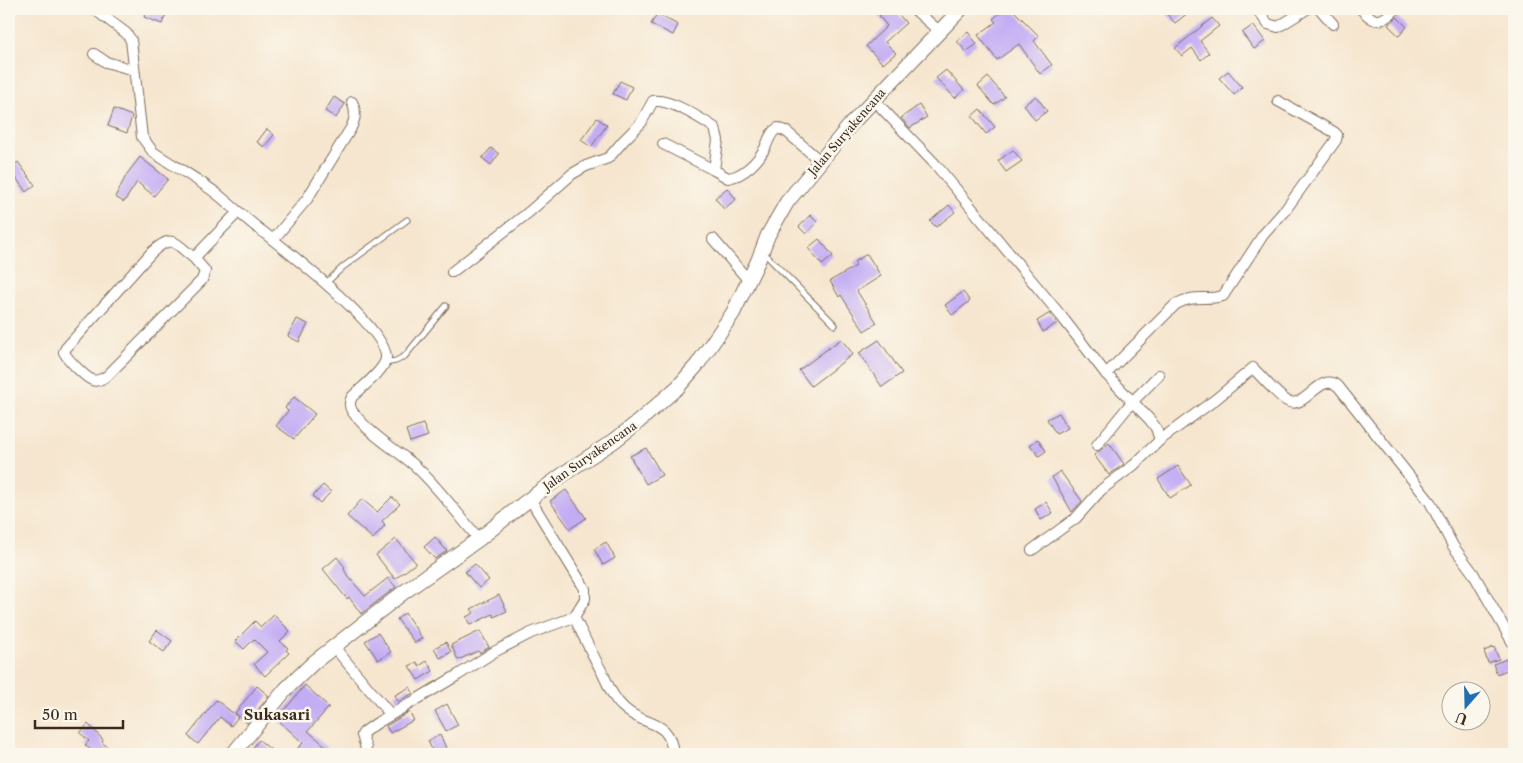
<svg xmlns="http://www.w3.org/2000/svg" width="1523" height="763" font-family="'Libre Caslon Text',serif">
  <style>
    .building { fill: #c2acf4 }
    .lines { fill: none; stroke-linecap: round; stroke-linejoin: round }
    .service-casing { stroke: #7c6c5c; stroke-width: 7 }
    .minor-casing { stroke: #7c6c5c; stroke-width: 12 }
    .tertiary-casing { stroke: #7c6c5c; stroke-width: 16 }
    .service { stroke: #fff; stroke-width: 5 }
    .minor { stroke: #fff; stroke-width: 10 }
    .tertiary { stroke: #fff; stroke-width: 14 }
    .labels { text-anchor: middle; stroke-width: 5; stroke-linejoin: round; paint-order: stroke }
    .street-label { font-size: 12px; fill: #3b2a1e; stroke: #fbf7ec }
    .quarter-label { font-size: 15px; font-weight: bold; fill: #3b2a1e; stroke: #fbf7ec }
  </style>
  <rect width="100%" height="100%" fill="#fbf7ec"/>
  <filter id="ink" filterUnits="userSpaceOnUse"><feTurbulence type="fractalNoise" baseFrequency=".02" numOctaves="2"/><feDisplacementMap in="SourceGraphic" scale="10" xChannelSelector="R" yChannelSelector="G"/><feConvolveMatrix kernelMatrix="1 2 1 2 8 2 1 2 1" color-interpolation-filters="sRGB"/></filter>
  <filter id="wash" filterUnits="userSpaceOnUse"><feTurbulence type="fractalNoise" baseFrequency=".0096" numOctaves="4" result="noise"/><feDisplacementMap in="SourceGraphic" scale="20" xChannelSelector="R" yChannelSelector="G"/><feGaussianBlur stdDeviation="1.12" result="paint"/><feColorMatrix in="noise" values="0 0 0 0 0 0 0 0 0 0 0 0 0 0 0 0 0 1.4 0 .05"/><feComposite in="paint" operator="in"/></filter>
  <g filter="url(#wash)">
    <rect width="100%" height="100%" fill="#f6e6cf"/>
    <g id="blocks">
      <!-- building -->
      <g class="building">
        <path d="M147 9H168L162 24 144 17Z"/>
        <path d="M887 9H894L906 23 885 42 896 53 883 64 866 46 887 26 879 16Z"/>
        <path d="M1004 9H1012L1039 36 1034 41 1052 65 1040 74 1019 44 997 60 978 35 996 22 993 19Z"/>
        <path d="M1171 9H1193L1175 23 1166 13Z"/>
        <path d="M657 14 678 25 673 35 651 24Z"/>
        <path d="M1397 17 1407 27 1399 36 1388 25Z"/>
        <path d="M1212 18 1219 26 1200 41 1209 53 1201 60 1192 48 1182 56 1175 48Z"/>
        <path d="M1253 25 1265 41 1254 49 1242 33Z"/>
        <path d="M968 32 977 44 966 52 957 41Z"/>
        <path d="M946 70 964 90 955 98 936 78Z"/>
        <path d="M1228 71 1242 87 1234 95 1219 78Z"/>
        <path d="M988 77 1005 97 994 105 978 86Z"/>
        <path d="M620 81 632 87 626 100 613 94Z"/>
        <path d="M1036 96 1047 111 1035 120 1024 105Z"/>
        <path d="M334 97 345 104 336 118 325 111Z"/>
        <path d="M919 105 927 117 910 128 901 118Z"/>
        <path d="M114 109 132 116 127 133 108 126Z"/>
        <path d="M980 109 995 127 986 134 972 116Z"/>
        <path d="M597 118 607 125 591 147 581 140Z"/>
        <path d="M267 129 274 135 264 147 257 142Z"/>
        <path d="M491 148 499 154 491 165 482 158Z"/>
        <path d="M1013 150 1022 161 1006 172 998 161Z"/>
        <path d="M140 157 168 179 154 196 137 182 124 202 115 197 127 174Z"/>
        <path d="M18 162 35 185 26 192 9 168Z"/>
        <path d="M727 188 736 199 724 209 715 198Z"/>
        <path d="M949 205 955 212 936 227 930 221Z"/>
        <path d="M810 215 817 222 806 234 799 227Z"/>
        <path d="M819 239 833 256 822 265 808 248Z"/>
        <path d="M867 254 881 276 857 291 877 323 864 331 841 295 839 297 830 281 856 266 854 262Z"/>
        <path d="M963 292 970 301 952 315 945 305Z"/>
        <path d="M1050 313 1057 323 1043 332 1037 321Z"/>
        <path d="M297 319 308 324 299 342 288 336Z"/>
        <path d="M841 339 853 354 811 386 799 370Z"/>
        <path d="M879 340 902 373 882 387 859 353Z"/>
        <path d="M294 397 315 414 294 439 276 426 288 411 285 408Z"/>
        <path d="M1059 413 1068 428 1056 434 1047 419Z"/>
        <path d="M423 424 428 436 410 442 406 430Z"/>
        <path d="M1038 439 1046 451 1039 456 1030 445Z"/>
        <path d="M1109 443 1124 464 1109 475 1094 455Z"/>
        <path d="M646 448 662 475 646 484 630 456Z"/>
        <path d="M1178 466 1191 485 1170 498 1158 479Z"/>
        <path d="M1060 471 1082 501 1072 512 1052 477Z"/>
        <path d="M323 485 331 492 320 503 313 496Z"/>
        <path d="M566 490 586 518 570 529 550 501Z"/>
        <path d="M392 497 400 504 382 521 385 525 373 539 347 516 362 499 377 512Z"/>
        <path d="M1046 502 1053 513 1041 520 1035 509Z"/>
        <path d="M435 537 447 551 435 559 424 547Z"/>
        <path d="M396 539 416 563 395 579 376 555Z"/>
        <path d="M606 542 615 558 603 565 594 549Z"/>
        <path d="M337 557 345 567 344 569 347 575 365 596 388 578 396 587 361 614 349 597 347 599 323 569Z"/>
        <path d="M475 564 489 580 479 588 465 572Z"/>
        <path d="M499 595 507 611 494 617 493 614 470 625 466 617 474 613 471 609Z"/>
        <path d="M405 613 422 638 415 643 397 619Z"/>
        <path d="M274 615 290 631 280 641 288 648 286 650 289 653 265 676 254 664 267 652 254 639 244 649 235 641 255 621 261 627Z"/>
        <path d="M157 630 172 641 164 652 149 641Z"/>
        <path d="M480 631 489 647 480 653 478 651 458 660 451 645Z"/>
        <path d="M378 633 391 652 378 660 365 641Z"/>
        <path d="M446 642 451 652 440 658 434 648Z"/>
        <path d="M1494 647 1499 659 1488 663 1484 651Z"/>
        <path d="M1512 657 1514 667 1497 674 1493 664Z"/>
        <path d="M427 661 433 671 418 680 409 666 417 662 419 666Z"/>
        <path d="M305 685 329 707 308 731 335 754H292L303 743 277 719Z"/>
        <path d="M257 686 269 696 247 723 235 713Z"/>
        <path d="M410 687 413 693 398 702 395 695Z"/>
        <path d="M216 700 238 717 231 726 220 717 198 744 188 736Z"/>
        <path d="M447 704 458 725 446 731 435 711Z"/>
        <path d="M409 712 414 720 390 733 386 726Z"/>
        <path d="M88 724 96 732 103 740 102 742 115 754H95L85 745 89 741 80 733Z"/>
        <path d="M440 735 449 754H434L428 741Z"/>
        <path d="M259 740 276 754H248Z"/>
      </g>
    </g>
  </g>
  <g filter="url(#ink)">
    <use href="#blocks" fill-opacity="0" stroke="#7c6c5c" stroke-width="1"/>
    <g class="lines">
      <!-- service casing -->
      <g class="service-casing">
        <g id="service">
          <path d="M764 253 835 325"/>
          <path d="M326 283 343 267 407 220"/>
          <path d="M385 363 396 361 405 356 446 306"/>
        </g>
      </g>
      <!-- minor casing -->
      <g class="minor-casing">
        <g id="minor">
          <path d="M94 9 126 33 131 40 142 137 153 152C174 166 196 178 216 193 232 206 247 220 263 232 287 251 388 329 386 358 385 370 361 388 352 397 349 402 349 406 352 411 368 433 392 447 413 464 435 483 459 516 479 539"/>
          <path d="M914 9 939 31"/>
          <path d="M1257 9 1268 24 1278 27 1307 9"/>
          <path d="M1320 9 1333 24"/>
          <path d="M1361 9C1377 25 1380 23 1396 9"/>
          <path d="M94 54 106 62 134 70"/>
          <path d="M874 100 936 165 1062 317 1106 374 1176 304C1195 294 1204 301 1223 296L1263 235 1286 209 1336 140 1337 135 1334 132 1278 101"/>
          <path d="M663 144 714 170"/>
          <path d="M713 239 749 281"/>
          <path d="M273 240 307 199 351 128C355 119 357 112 352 102"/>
          <path d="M194 258C173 242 173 233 151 253L66 348 64 352C67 359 85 377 92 380 98 382 102 379 107 376L202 280 205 271 194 258 238 212"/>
          <path d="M452 272 529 212 572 174 586 166 608 158 612 154 624 140 641 123 653 101C671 99 700 118 715 128L718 140 714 170 728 178C744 176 758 161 765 148 769 140 770 132 778 128L787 132 820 161"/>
          <path d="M1106 374 1150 420 1156 428 1160 440"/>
          <path d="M1097 445 1132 402 1159 375"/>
          <path d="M530 499 585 589V599L574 617C583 635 592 654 602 672 608 684 613 699 624 708 645 728 670 717 673 754"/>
          <path d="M1032 550 1076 518 1101 490 1134 465 1160 440 1216 399 1253 368C1261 376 1278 396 1287 401 1306 411 1319 371 1338 386L1430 502 1453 546 1473 573 1514 645"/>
          <path d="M334 647 390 714"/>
          <path d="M364 754 366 748 362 735 364 732 377 723 458 675 494 652 531 633 574 617"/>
        </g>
      </g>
      <!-- tertiary casing -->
      <g class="tertiary-casing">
        <path id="tertiary" d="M233 754 286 689 313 663 404 592 479 539 523 504 572 468 614 441 638 422 678 387 697 365 733 313 758 261 768 235 787 202 851 124 961 9"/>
      </g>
      <!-- service -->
      <use href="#service" class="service"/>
      <!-- minor -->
      <use href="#minor" class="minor"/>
      <!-- tertiary -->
      <use href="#tertiary" class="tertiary"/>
    </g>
  </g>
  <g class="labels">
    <!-- street labels -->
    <g class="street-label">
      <text transform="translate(847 132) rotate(-49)" y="4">Jalan Suryakencana</text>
      <text transform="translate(590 456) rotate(-35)" y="4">Jalan Suryakencana</text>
    </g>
    <!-- quarter labels -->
    <g class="quarter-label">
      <text x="277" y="720">Sukasari</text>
    </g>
  </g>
  <!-- margin -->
  <rect width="1523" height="763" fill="none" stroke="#fbf7ec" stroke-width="30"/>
  <!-- north arrow -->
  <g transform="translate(1466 706) rotate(200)"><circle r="24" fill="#fbf7ec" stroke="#aea59a"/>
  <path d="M0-4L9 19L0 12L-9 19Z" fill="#1f6fb2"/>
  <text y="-8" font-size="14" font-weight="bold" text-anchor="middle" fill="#3b2a1e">U</text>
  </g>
  <!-- scale -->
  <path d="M35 720v8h88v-8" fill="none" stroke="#3b2a1e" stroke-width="2.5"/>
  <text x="42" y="720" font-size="15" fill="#3b2a1e" stroke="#fbf7ec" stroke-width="4" paint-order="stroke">50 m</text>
</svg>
